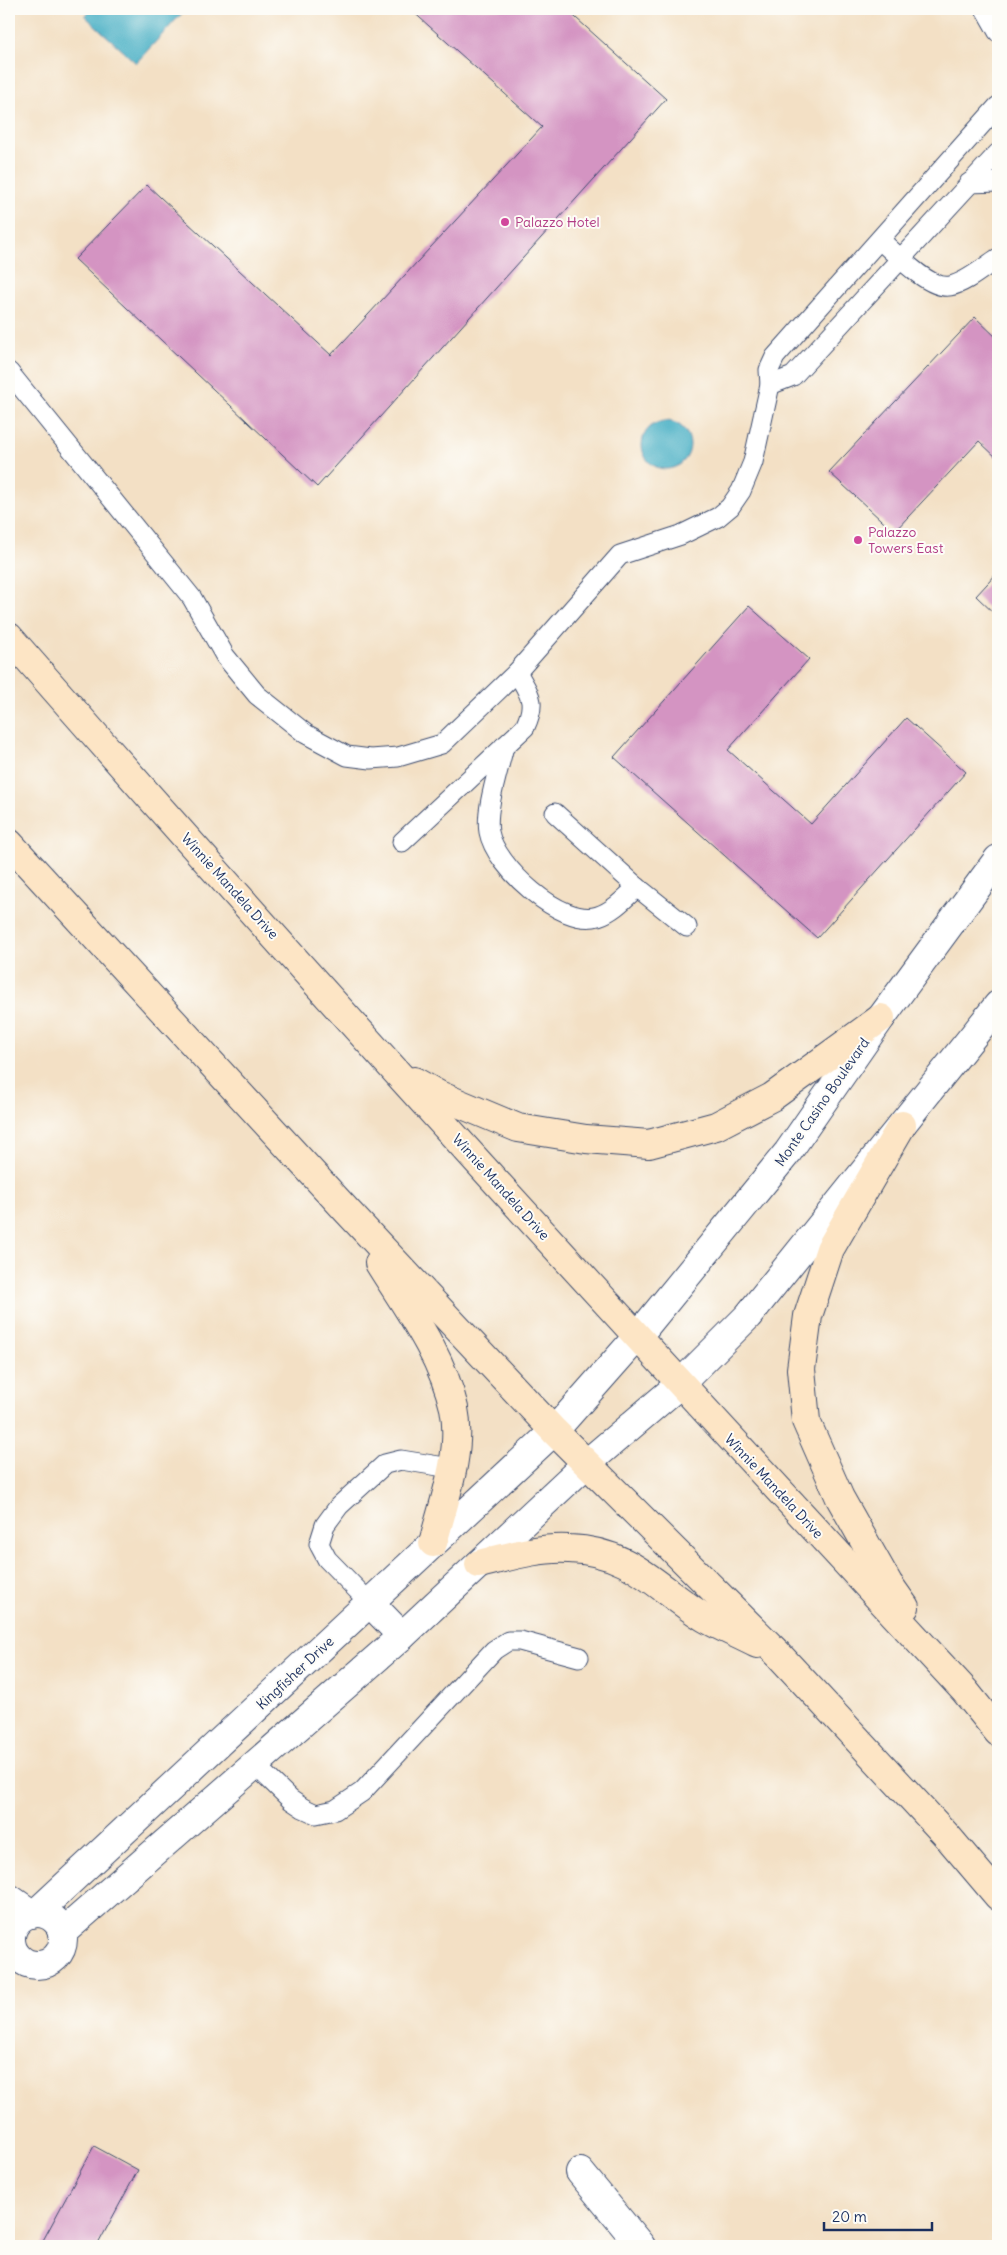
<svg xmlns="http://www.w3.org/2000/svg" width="1007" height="2255" font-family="Delius,sans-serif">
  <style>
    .water { fill: #45aec4; stroke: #306e91 }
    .building { fill: #d494c2 }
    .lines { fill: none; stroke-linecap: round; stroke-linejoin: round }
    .service-casing { stroke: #3b4a6d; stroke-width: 21 }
    .minor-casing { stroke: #3b4a6d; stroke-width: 30 }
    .tertiary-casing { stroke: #3b4a6d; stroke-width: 30 }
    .secondary-casing { stroke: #3b4a6d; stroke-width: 30 }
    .service { stroke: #fff; stroke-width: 19 }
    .minor { stroke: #fff; stroke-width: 28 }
    .tertiary { stroke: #fff; stroke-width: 28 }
    .secondary { stroke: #fde5c5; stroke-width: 28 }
    .hotel-dot { fill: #d1479c; stroke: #fdfcf7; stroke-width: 2 }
    .labels { text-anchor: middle; stroke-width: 4; stroke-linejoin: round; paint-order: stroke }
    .hotel-label { font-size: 14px; fill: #b23c85; stroke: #fdfcf7; text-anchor: start }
    .street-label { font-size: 14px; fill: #1b2f5e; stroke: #fdfcf7 }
  </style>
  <rect width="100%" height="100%" fill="#fdfcf7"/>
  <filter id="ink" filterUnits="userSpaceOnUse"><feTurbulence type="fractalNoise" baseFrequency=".02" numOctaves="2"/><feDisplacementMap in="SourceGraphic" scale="10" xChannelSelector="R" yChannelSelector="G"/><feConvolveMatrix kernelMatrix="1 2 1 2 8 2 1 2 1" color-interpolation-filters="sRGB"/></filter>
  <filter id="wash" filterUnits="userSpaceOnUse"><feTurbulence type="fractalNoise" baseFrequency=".0096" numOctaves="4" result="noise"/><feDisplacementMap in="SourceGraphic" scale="20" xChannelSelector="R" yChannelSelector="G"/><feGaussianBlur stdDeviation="1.12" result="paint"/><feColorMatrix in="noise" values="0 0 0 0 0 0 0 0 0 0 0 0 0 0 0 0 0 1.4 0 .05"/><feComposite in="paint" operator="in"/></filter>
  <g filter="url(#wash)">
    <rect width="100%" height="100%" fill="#f3e0c5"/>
    <!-- water -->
    <g class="water">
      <path d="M92 9H186L136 63 85 16Z"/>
      <circle cx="666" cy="445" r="24"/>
    </g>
    <g id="blocks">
      <!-- building -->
      <g class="building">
        <path d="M410 9H566L666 99 317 487 75 259 147 185 331 355 542 127Z"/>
        <path d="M975 317 998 339V459L979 441 894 532 829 472Z"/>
        <path d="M998 572V617L976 596Z"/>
        <path d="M749 606 809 659 728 750 811 824 906 718 966 772 817 938 614 757Z"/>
        <path d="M94 2146 138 2170 97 2246H40Z"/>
      </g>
    </g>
  </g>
  <g filter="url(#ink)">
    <use href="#blocks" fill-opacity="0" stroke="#3b4a6d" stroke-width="1"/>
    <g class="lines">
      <!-- service casing -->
      <g class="service-casing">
        <g id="service">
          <path d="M985 9 998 32"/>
          <path d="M969 183 998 182"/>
          <path d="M880 240C895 253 929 290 950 286 966 283 984 267 998 258"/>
          <path d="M9 372 192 598 225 656 257 695 306 734 347 756 371 759 398 757 442 744 517 672 620 555 681 535 718 517 730 507 741 491 753 462 770 385 769 370 775 357 998 106"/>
          <path d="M770 385 793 376 998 153"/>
          <path d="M504 746C499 769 485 809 489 832 495 866 562 928 598 916 614 911 626 897 637 887L687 927"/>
          <path d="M555 813 637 887"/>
          <path d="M402 842 525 727C537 701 530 696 517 672"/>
          <path d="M370 1603 327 1559 319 1544 325 1525 339 1506 385 1464 401 1460 451 1468"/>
          <path d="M256 1766 291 1800 303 1808 316 1814 335 1810 362 1792 494 1650 508 1641H520L579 1657"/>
        </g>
      </g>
      <!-- minor casing -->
      <g class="minor-casing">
        <g id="minor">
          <path d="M370 1603 402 1636"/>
          <path d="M9 1898 32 1914"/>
          <path d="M36 1913 554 1431"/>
          <circle cx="37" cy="1939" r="26"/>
          <path d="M62 1933 402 1636 586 1464"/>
          <path d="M580 2172 641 2246"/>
        </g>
      </g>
      <!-- tertiary casing -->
      <g class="tertiary-casing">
        <g id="tertiary">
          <path d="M554 1431 637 1337 788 1152 881 1018 998 859"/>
          <path d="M586 1464 680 1384 748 1316 998 1005"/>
        </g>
      </g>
      <!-- secondary casing -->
      <g class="secondary-casing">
        <g id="secondary">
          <path d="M9 637C321 994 642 1343 965 1691L998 1732"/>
          <path d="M9 843 348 1212 554 1431 778 1654 948 1837 998 1896"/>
          <path d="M414 1081 439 1095 518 1128 586 1139 649 1144 716 1126 772 1097 881 1018"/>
          <path d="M902 1125 830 1249 808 1316 801 1369 806 1421 840 1498 888 1583 905 1607"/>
          <path d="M379 1263C407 1308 442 1355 454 1408 463 1451 444 1501 433 1543"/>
          <path d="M479 1564C508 1557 539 1547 569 1549 633 1551 657 1589 705 1618 722 1628 740 1635 757 1644"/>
        </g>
      </g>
      <!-- service -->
      <use href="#service" class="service"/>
      <!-- minor -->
      <use href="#minor" class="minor"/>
      <!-- tertiary -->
      <use href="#tertiary" class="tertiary"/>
      <!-- secondary -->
      <use href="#secondary" class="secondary"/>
    </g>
  </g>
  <!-- markers -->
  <g class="hotel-dot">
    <circle cx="505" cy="222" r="5"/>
    <circle cx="858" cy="540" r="5"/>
  </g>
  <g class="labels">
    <!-- hotel labels -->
    <g class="hotel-label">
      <text x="515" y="227">Palazzo Hotel</text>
      <text x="868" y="537">Palazzo<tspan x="868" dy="16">Towers East</tspan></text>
    </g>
    <!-- street labels -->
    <g class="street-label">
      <text transform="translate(230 886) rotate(48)" y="5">Winnie Mandela Drive</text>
      <text transform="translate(822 1102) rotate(-55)" y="5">Monte Casino Boulevard</text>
      <text transform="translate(501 1187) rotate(48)" y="5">Winnie Mandela Drive</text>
      <text transform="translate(774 1486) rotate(47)" y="5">Winnie Mandela Drive</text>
      <text transform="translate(295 1673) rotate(-43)" y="5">Kingfisher Drive</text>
    </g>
  </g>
  <!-- margin -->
  <rect width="1007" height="2255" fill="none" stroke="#fdfcf7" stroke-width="30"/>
  <!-- scale -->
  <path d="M824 2222v8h108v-8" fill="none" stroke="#1b2f5e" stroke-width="2.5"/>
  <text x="832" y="2222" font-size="15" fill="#1b2f5e" stroke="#fdfcf7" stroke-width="4" paint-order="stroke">20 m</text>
</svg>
